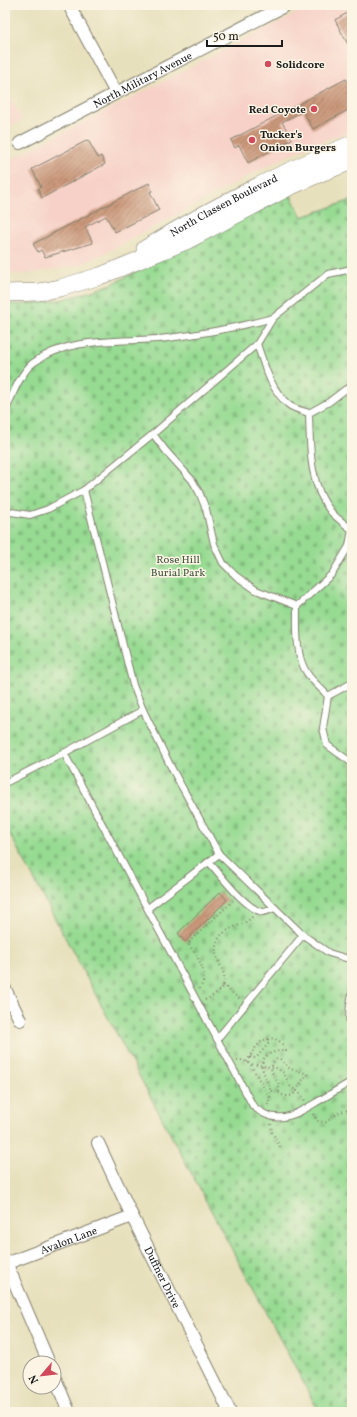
<svg xmlns="http://www.w3.org/2000/svg" width="357" height="1417" font-family="Vollkorn,serif">
  <style>
    .built { fill: #f7d1c7 }
    .cemetery { fill: url(#cemetery-stones); stroke: #5a7c58 }
    .building { fill: url(#building-hatch) }
    .lines { fill: none; stroke-linecap: round; stroke-linejoin: round }
    .lane-casing { stroke: #827e6c; stroke-width: 8 }
    .street-casing { stroke: #827e6c; stroke-width: 14 }
    .secondary-casing { stroke: #827e6c; stroke-width: 18 }
    .path { stroke: #827e6c; stroke-width: 2; stroke-dasharray: 1 3; stroke-linecap: butt }
    .lane { stroke: #fff; stroke-width: 6 }
    .street { stroke: #fff; stroke-width: 12 }
    .secondary { stroke: #fff; stroke-width: 17 }
    .poi-dot { fill: #d1495b; stroke: #fcf5e5; stroke-width: 1.5 }
    .labels { text-anchor: middle; stroke-width: 3; stroke-linejoin: round; paint-order: stroke }
    .poi-label { font-size: 11px; font-weight: bold; fill: #1c1c1c; stroke: #fcf5e5; text-anchor: start }
    .street-label { font-size: 11px; fill: #1c1c1c; stroke: #fcf5e5 }
    .park-label { font-size: 11px; fill: #415540; stroke: #fcf5e5 }
  </style>
  <defs>
    <pattern id="cemetery-stones" width="16" height="16" patternUnits="userSpaceOnUse"><rect width="16" height="16" fill="#97db93"/><path d="M2 7V4a2 2 0 0 1 4 0v3zM10 15v-3a2 2 0 0 1 4 0v3z" fill="#82bb7e"/></pattern>
    <pattern id="building-hatch" width="6" height="6" patternUnits="userSpaceOnUse"><rect width="6" height="6" fill="#cb997c"/><path d="M-1 1l2-2M0 6l6-6M5 7l2-2" fill="none" stroke="#a47c65"/></pattern>
  </defs>
  <rect width="100%" height="100%" fill="#fcf5e5"/>
  <filter id="ink" filterUnits="userSpaceOnUse"><feTurbulence type="fractalNoise" baseFrequency=".025" numOctaves="2"/><feDisplacementMap in="SourceGraphic" scale="8" xChannelSelector="R" yChannelSelector="G"/><feConvolveMatrix kernelMatrix="1 2 1 2 8 2 1 2 1" color-interpolation-filters="sRGB"/></filter>
  <filter id="wash" filterUnits="userSpaceOnUse"><feTurbulence type="fractalNoise" baseFrequency=".012" numOctaves="4" result="noise"/><feDisplacementMap in="SourceGraphic" scale="16" xChannelSelector="R" yChannelSelector="G"/><feGaussianBlur stdDeviation="0.9" result="paint"/><feColorMatrix in="noise" values="0 0 0 0 0 0 0 0 0 0 0 0 0 0 0 0 0 1.4 0 .05"/><feComposite in="paint" operator="in"/></filter>
  <g filter="url(#wash)">
    <rect width="100%" height="100%" fill="#e7e0bc"/>
    <!-- built -->
    <g class="built">
      <path d="M312 5H352V130L298 151 250 175 109 251 79 265 25 274 5 273V147L12 159Z"/>
      <path d="M5 88 22 120 5 129Z"/>
    </g>
    <!-- cemetery -->
    <path class="cemetery" d="M290 194 302 217 352 200V1412H319L5 825V304C43 306 79 297 114 283Z"/>
    <g id="blocks">
      <!-- building -->
      <g class="building">
        <path d="M349 12 352 17V52L335 20Z"/>
        <path d="M346 79 350 86 348 88 352 96V108L313 129 303 111 282 122 292 139 248 163 239 145 235 148 231 140Z"/>
        <path d="M88 140 98 158 101 156 105 164 42 198 38 189 41 187 32 169Z"/>
        <path d="M149 183 152 191 150 192 159 210 115 232 106 216 85 227 93 243 45 257 41 250 38 252 33 244Z"/>
        <path d="M220 892 227 900 185 942 178 933Z"/>
      </g>
    </g>
  </g>
  <g filter="url(#ink)">
    <use href="#blocks" fill-opacity="0" stroke="#827e6c" stroke-width="1"/>
    <g class="lines">
      <!-- lane casing -->
      <g class="lane-casing">
        <g id="lane">
          <path d="M257 344C264 364 271 391 289 405 294 409 303 411 309 413L329 402 346 389 352 387"/>
          <path d="M5 413C11 398 20 373 33 363 71 335 124 343 168 338 204 334 238 327 273 318"/>
          <path d="M309 413C310 447 309 486 332 513 338 519 345 524 351 529"/>
          <path d="M153 434 166 451 192 480 199 492 206 509 214 544 223 563 236 576 256 590 297 606 332 574 349 546 352 529"/>
          <path d="M84 490 133 685 143 710 172 769 219 854 303 935 329 953 352 960"/>
          <path d="M5 511 30 515 48 509 84 490 153 434 257 344 273 318 328 274 352 269"/>
          <path d="M297 606C297 625 295 656 307 673 312 681 321 688 328 696"/>
          <path d="M352 683 328 696 323 728 327 745 352 763"/>
          <path d="M64 753 253 1106C276 1127 295 1115 317 1102 329 1095 340 1088 352 1081"/>
          <path d="M5 783 64 753 143 710"/>
          <path d="M209 862C220 874 246 910 263 912 267 912 271 909 275 908"/>
          <path d="M148 908 219 854"/>
          <path d="M352 993C350 1004 347 1020 352 1030"/>
          <path d="M217 1039 303 935"/>
        </g>
      </g>
      <!-- street casing -->
      <g class="street-casing">
        <g id="street">
          <path d="M69 5 116 93"/>
          <path id="s1" d="M20 143 286 5"/>
          <path d="M5 989 20 1020"/>
          <path id="s2" d="M98 1143 132 1216 229 1410 226 1412"/>
          <path d="M5 1260 49 1363"/>
          <path id="s3" d="M5 1264 132 1216"/>
          <path d="M54 1376 69 1412"/>
        </g>
      </g>
      <!-- secondary casing -->
      <g class="secondary-casing">
        <g id="secondary">
          <path id="s4" d="M145 249C211 208 280 173 352 144"/>
          <path d="M5 293 39 292 60 288 100 276 186 241 289 187 323 172 352 161"/>
        </g>
      </g>
      <!-- path -->
      <g class="path">
        <path d="M223 985 241 1000"/>
        <path d="M199 989C211 975 197 955 188 944L191 940 233 901"/>
        <path d="M205 1000C247 979 206 964 218 940 226 925 243 928 253 916"/>
        <path d="M250 1057 254 1058 257 1057 268 1044V1037"/>
        <path d="M237 1061 242 1060 251 1064 276 1068 284 1073 290 1086 301 1094 305 1101"/>
        <path d="M247 1062C250 1056 253 1050 258 1045 268 1034 281 1037 286 1051 274 1050 258 1055 263 1071 265 1077 269 1082 270 1089 271 1095 269 1101 267 1107"/>
        <path d="M251 1065 266 1092 270 1095"/>
        <path d="M271 1091C277 1091 280 1095 286 1096 296 1097 298 1087 302 1081 304 1078 306 1076 309 1074"/>
        <path d="M279 1092V1085L271 1070C272 1064 274 1058 280 1059L290 1069 303 1072 307 1075"/>
        <path d="M313 1114 318 1121 326 1122 340 1112 352 1109"/>
        <path d="M271 1124 272 1132 280 1147"/>
      </g>
      <!-- lane -->
      <use href="#lane" class="lane"/>
      <!-- street -->
      <use href="#street" class="street"/>
      <!-- secondary -->
      <use href="#secondary" class="secondary"/>
    </g>
  </g>
  <!-- markers -->
  <g class="poi-dot">
    <circle cx="268" cy="64" r="4"/>
    <circle cx="314" cy="109" r="4"/>
    <circle cx="252" cy="140" r="4"/>
  </g>
  <g class="labels">
    <!-- poi labels -->
    <g class="poi-label">
      <text x="276" y="68">Solidcore</text>
      <text x="306" y="113" text-anchor="end">Red Coyote</text>
      <text x="260" y="138">Tucker's<tspan x="260" dy="13">Onion Burgers</tspan></text>
    </g>
    <!-- street labels -->
    <g class="street-label">
      <text dy="4" stroke="none"><textPath href="#s1" startOffset="138">North Military Avenue</textPath></text>
      <text dy="4" stroke="none"><textPath href="#s4" startOffset="90">North Classen Boulevard</textPath></text>
      <text dy="4" stroke="none"><textPath href="#s3" startOffset="68">Avalon Lane</textPath></text>
      <text dy="4" stroke="none"><textPath href="#s2" startOffset="149">Duffner Drive</textPath></text>
    </g>
    <!-- park labels -->
    <g class="park-label">
      <text x="178" y="563">Rose Hill<tspan x="178" dy="13">Burial Park</tspan></text>
    </g>
  </g>
  <!-- margin -->
  <rect width="357" height="1417" fill="none" stroke="#fcf5e5" stroke-width="20"/>
  <!-- north arrow -->
  <g transform="translate(42 1375) rotate(242)"><circle r="19" fill="#fcf5e5" stroke="#a29e95"/>
  <path d="M0-3L7 15L0 10L-7 15Z" fill="#d1495b"/>
  <text y="-6" font-size="11" font-weight="bold" text-anchor="middle" fill="#1c1c1c">N</text>
  </g>
  <!-- scale -->
  <path d="M207 40v6h75v-6" fill="none" stroke="#1c1c1c" stroke-width="2"/>
  <text x="213" y="40" font-size="12" fill="#1c1c1c" stroke="#fcf5e5" stroke-width="3" paint-order="stroke">50 m</text>
</svg>
